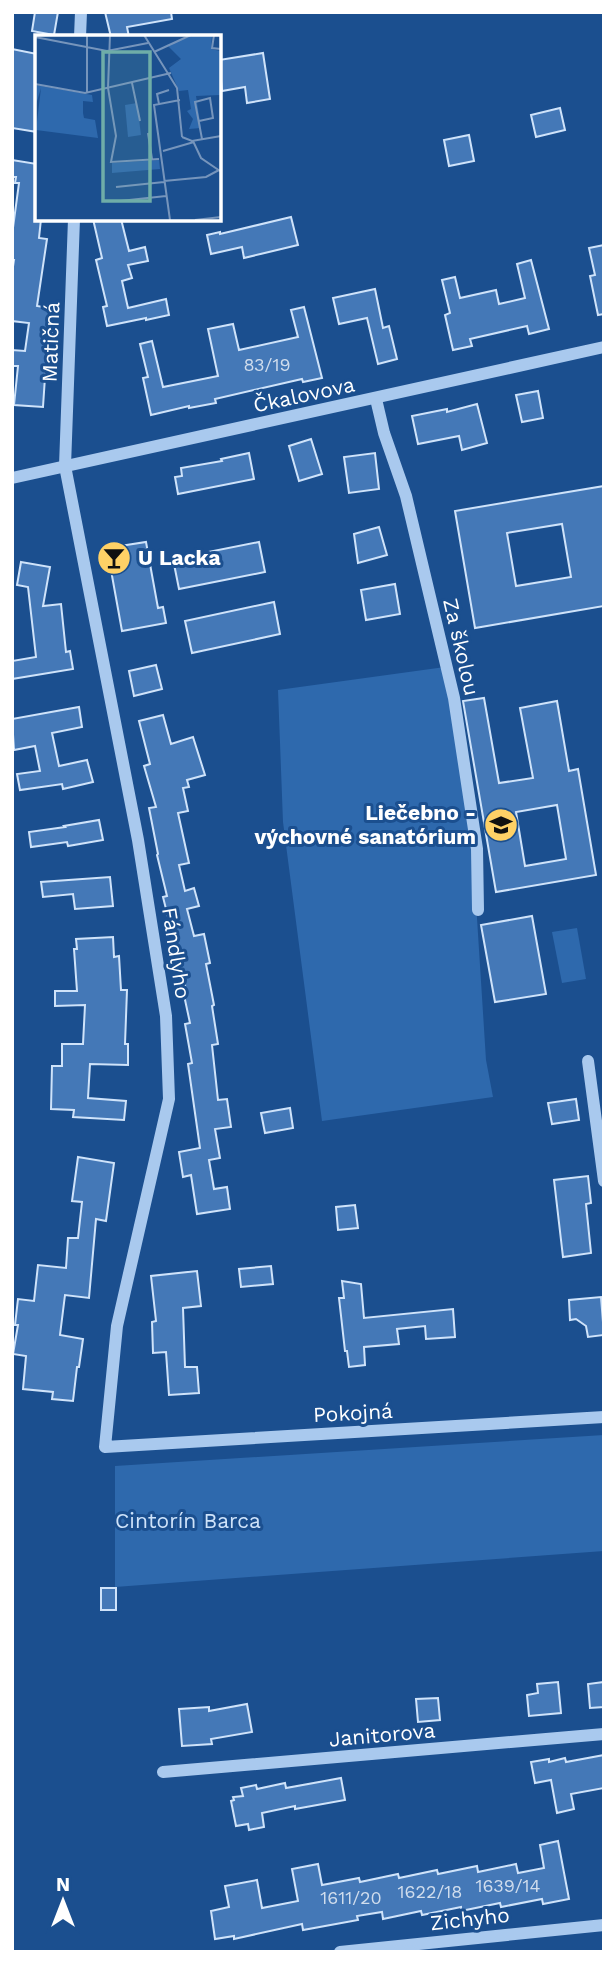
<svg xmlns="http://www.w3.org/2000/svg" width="616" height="1964" font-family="'Work Sans',sans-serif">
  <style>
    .green { fill: #2e69ad }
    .building { fill: #4478b7; stroke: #cfe3fa; stroke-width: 2; fill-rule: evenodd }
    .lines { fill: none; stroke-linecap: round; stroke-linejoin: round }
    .minor { stroke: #a9c9ee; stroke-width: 12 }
    .labels { text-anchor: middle; stroke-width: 6; stroke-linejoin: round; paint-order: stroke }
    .number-label { font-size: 18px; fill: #d0dded }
    .street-label { font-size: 21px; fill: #fff; stroke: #1b4f8f }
    .poi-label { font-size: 21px; font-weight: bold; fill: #fff; stroke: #1b4f8f; text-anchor: start }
    .park-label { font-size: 21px; fill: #cfe3fa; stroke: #1b4f8f }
    .inset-road { fill: none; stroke: #7695bc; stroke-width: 2 }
    .view { fill: #6fada8; fill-opacity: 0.15; stroke: #6fada8; stroke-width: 3.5 }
    .inset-edge { fill: none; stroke: #fff; stroke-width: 3.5 }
  </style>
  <rect width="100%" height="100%" fill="#1b4f8f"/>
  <!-- green -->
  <g class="green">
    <path d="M445 667 469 792 486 1060 493 1097 322 1121 283 822 278 690Z"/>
    <path d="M577 928 586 979 562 983 552 932Z"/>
    <path d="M604 1435V1551L115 1587V1466Z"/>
  </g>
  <!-- building -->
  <g class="building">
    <path d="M35 12H58L54 35 32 31Z"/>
    <path d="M105 12H171L172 19 127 27 129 37H111Z"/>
    <path d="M12 49 37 54V132L12 128Z"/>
    <path d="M263 53 270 99 247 103 245 87 222 91 219 60Z"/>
    <path d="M560 108 565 130 536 137 531 115Z"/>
    <path d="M469 135 474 161 449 166 444 140Z"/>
    <path d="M12 160 37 164V219H41L39 238 47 239 37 306 55 309 45 377 43 407 14 405 18 366H12V350L25 351 29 323 12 321V273L14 260H12V235L19 183H15L16 177H12Z"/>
    <path d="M291 217 298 245 244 258 242 247 211 254 207 235 220 232V234Z"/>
    <path d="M93 219H121L129 251 145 247 148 261 128 265 132 278 122 281 128 308 166 299 169 315 146 320V318L107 326 103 307 107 306 96 260 102 258Z"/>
    <path d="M604 245V314L598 315 590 276 595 275 589 248Z"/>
    <path d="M531 260 549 329 529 334 527 326 470 339 472 346 453 350 445 315 450 313 442 280 455 277 460 298 496 290 499 304 525 298 517 264Z"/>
    <path d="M375 289 383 328 389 326 397 359 378 364 367 318 339 324 333 298Z"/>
    <path d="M304 307 322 378 303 382 302 379 215 399 216 403 189 408V406L151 415 143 378 148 377 140 344 152 341 163 387 218 376 208 329 233 324 239 350 298 337 291 310Z"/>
    <path d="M538 391 543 418 522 422 516 395Z"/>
    <path d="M477 404 487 443 462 450 459 436 418 444 412 416 447 409V412Z"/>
    <path d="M311 439 322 474 299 481 289 446Z"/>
    <path d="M249 453 254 479 178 494 175 477 182 476 181 468 222 461 221 459Z"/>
    <path d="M375 453 379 489 349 493 344 457Z"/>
    <path d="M604 486V606L475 628 455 511ZM562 524 571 577 516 586 507 533Z"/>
    <path d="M379 527 387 555 358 563 354 534Z"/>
    <path d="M146 542 158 608 163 607 166 623 122 631 107 548Z"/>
    <path d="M259 542 265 572 179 589 173 559Z"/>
    <path d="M21 562 50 567 43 606 61 604 66 652 70 651 73 669 12 679V661L36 657 28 587 17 585Z"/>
    <path d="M395 584 400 614 366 620 361 590Z"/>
    <path d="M274 602 280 634 192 653 185 621Z"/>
    <path d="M156 665 162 689 134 696 129 671Z"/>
    <path d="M484 698 499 783 533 778 520 708 557 701 569 771 578 769 596 875 496 892 463 701ZM557 805 566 859 525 866 516 812Z"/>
    <path d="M79 707 82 727 52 733 59 766 87 760 93 782 63 789 62 784 20 790 17 774 40 771 35 746 14 750 12 719Z"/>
    <path d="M163 715 171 744 193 737 205 775 187 780 189 787 183 788 188 811 178 813 189 863 179 865 185 891 194 888 199 906 187 909 194 936 204 934 210 963 206 964 214 1005 212 1006 218 1044 212 1045 218 1100 227 1099 231 1127 215 1129 220 1158 209 1160 214 1189 227 1187 230 1209 197 1214 191 1175 183 1177 179 1152 200 1148 188 1064 192 1063 185 1024 190 1023 182 986 185 985 163 897 167 896 157 855 158 854 149 808 156 807 144 766 150 764 139 721Z"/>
    <path d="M99 820 103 840 68 846 67 842 31 847 29 832 65 827 64 826Z"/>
    <path d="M110 877 113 906 75 909 73 894 43 897 41 882Z"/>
    <path d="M532 916 546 994 495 1002 481 925Z"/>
    <path d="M113 937 114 957 119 956 121 990H127L125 1044H128V1065L90 1064 88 1098 126 1101 124 1120 73 1117 74 1110 51 1109 52 1066H62V1044H83L85 1005 55 1006V991H77L74 949H77L76 939Z"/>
    <path d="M576 1099 579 1120 552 1124 548 1103Z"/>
    <path d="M290 1108 293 1128 265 1133 261 1113Z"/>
    <path d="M78 1157 114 1163 106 1221 96 1219 89 1298 65 1295 60 1335 83 1339 79 1367H77L73 1401 52 1399 53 1392 23 1389 26 1356 13 1354 18 1325H15L18 1299 34 1301 38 1265 66 1268 68 1238H78L82 1202 72 1201Z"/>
    <path d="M588 1176 591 1203 586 1204 591 1253 563 1257 554 1180Z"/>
    <path d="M355 1205 358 1228 338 1230 336 1207Z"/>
    <path d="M271 1266 273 1284 241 1287 239 1269Z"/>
    <path d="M197 1271 201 1306 183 1308 185 1367H197L199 1393 169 1395 166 1352 153 1353 152 1322 156 1321 151 1276Z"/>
    <path d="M342 1281 361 1284 364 1318 453 1309 455 1337 426 1339 425 1326 397 1329 399 1344 364 1347 365 1365 349 1367 347 1351H345L339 1298H344Z"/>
    <path d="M601 1297 604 1335 588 1337 586 1326 576 1319 570 1320 569 1300Z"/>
    <rect x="101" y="1588" width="15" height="22"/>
    <path d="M558 1682 561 1713 529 1716 527 1695 538 1693 537 1684Z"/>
    <path d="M604 1682V1707L590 1708 588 1684Z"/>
    <path d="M438 1698 440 1720 418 1722 416 1699Z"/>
    <path d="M247 1704 252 1732 211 1739 212 1744 182 1746 179 1709 209 1707V1711Z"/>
    <path d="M604 1755V1788L571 1794 574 1809 557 1813 551 1780 535 1783 531 1762 549 1759V1762L565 1758 566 1762Z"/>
    <path d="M341 1778 345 1800 295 1809V1806L262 1813 264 1827 249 1830 248 1824 236 1826 231 1801 234 1800 233 1797 243 1796 241 1788 256 1785 257 1789 285 1783 286 1788Z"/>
    <path d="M558 1841 569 1899 543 1904 542 1899 501 1907 500 1903 461 1911V1907L422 1915 421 1911 383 1919 382 1912 357 1916 358 1920 303 1930 302 1924 234 1939V1936L215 1939 211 1911 229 1907 225 1886 257 1880 262 1908 298 1901 292 1869 318 1864 322 1885 359 1878 360 1882 398 1874 399 1878 437 1870 438 1874 477 1866 478 1872 516 1864 518 1873 544 1868 540 1845Z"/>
  </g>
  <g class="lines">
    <!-- minor -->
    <g class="minor">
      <path d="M80 37 81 12"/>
      <path d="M74 219 65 466 138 840 166 1016 169 1099 117 1326 105 1447 604 1417"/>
      <path d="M376 399 384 433 406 496 454 698 477 849 478 910"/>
      <path d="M12 478 604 347"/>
      <path d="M588 1061 604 1181"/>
      <path d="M163 1772 604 1734"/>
      <path d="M340 1952 604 1925"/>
    </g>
  </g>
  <!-- icons -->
  <defs>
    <g id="bar-disc" transform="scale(1.75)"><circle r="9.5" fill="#ffd166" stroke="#1b4f8f"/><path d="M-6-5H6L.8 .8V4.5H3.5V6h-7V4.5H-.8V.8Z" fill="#111"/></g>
    <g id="school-disc" transform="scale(1.75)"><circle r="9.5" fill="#ffd166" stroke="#1b4f8f"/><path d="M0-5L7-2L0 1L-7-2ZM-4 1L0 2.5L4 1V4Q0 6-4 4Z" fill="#111"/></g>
  </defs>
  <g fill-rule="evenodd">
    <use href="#bar-disc" x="114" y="558"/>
    <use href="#school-disc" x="501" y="825"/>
  </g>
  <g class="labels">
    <!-- number labels -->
    <g class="number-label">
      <text x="267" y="371">83/19</text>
      <text x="508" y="1892">1639/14</text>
      <text x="430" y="1898">1622/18</text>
      <text x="351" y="1904">1611/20</text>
    </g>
    <!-- street labels -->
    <g class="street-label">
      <text transform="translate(51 342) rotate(-88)" y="7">Matičná</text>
      <text transform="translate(304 395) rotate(-12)" y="7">Čkalovova</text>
      <text transform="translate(461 647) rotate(77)" y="7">Za školou</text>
      <text transform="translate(176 953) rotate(81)" y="7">Fándlyho</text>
      <text transform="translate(353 1413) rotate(-3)" y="7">Pokojná</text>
      <text transform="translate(382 1735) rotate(-5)" y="7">Janitorova</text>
      <text transform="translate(470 1919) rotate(-6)" y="7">Zichyho</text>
    </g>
    <!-- poi labels -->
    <g class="poi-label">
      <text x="138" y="565">U Lacka</text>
      <text x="476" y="820" text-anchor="end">Liečebno -<tspan x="476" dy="24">výchovné sanatórium</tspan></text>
    </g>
    <!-- park labels -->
    <g class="park-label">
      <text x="188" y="1528">Cintorín Barca</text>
    </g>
  </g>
  <!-- overview -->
  <g transform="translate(35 35)">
    <rect width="186" height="186" fill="#1b4f8f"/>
    <path d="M160 0H177L176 14 185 16V60L161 61 166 93 154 94 158 84 152 76 156 74 153 55 144 56 134 33 146 24 132 10ZM0 50 57 60 58 67 48 66V78L49 83 60 85 63 103 1 95 6 53 0 73ZM102 68 106 100 93 102 90 70ZM124 125 125 134 77 138V128Z" fill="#2e69ad"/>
    <path class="inset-road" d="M52 0V57M75 0 73 53 81 101 76 127 124 124M109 0 142 53 147 102M179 0 177 13 186 14M0 2 72 16 113 8M119 17 156 0M97 48 105 86M0 49 50 58 136 38M124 69 122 59 134 55M164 86 178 83 175 63 160 67 167 104M113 98 117 124M147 102 157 106 186 101M158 106 166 123 185 136M128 116 159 107M129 146 171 142 184 135M81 152 129 147M85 166 131 161M135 185 119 70 145 65M160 185 186 182"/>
    <path class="view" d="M68 17H115V166H68Z"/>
    <rect width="186" height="186" class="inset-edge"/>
  </g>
  <!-- border -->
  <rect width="616" height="1964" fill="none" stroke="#ffffff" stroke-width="28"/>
  <!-- north arrow -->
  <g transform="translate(63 1901)" stroke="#1b4f8f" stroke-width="5" paint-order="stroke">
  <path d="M0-5L12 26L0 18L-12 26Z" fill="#ffffff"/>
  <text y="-10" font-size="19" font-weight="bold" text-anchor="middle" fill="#ffffff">N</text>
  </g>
</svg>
